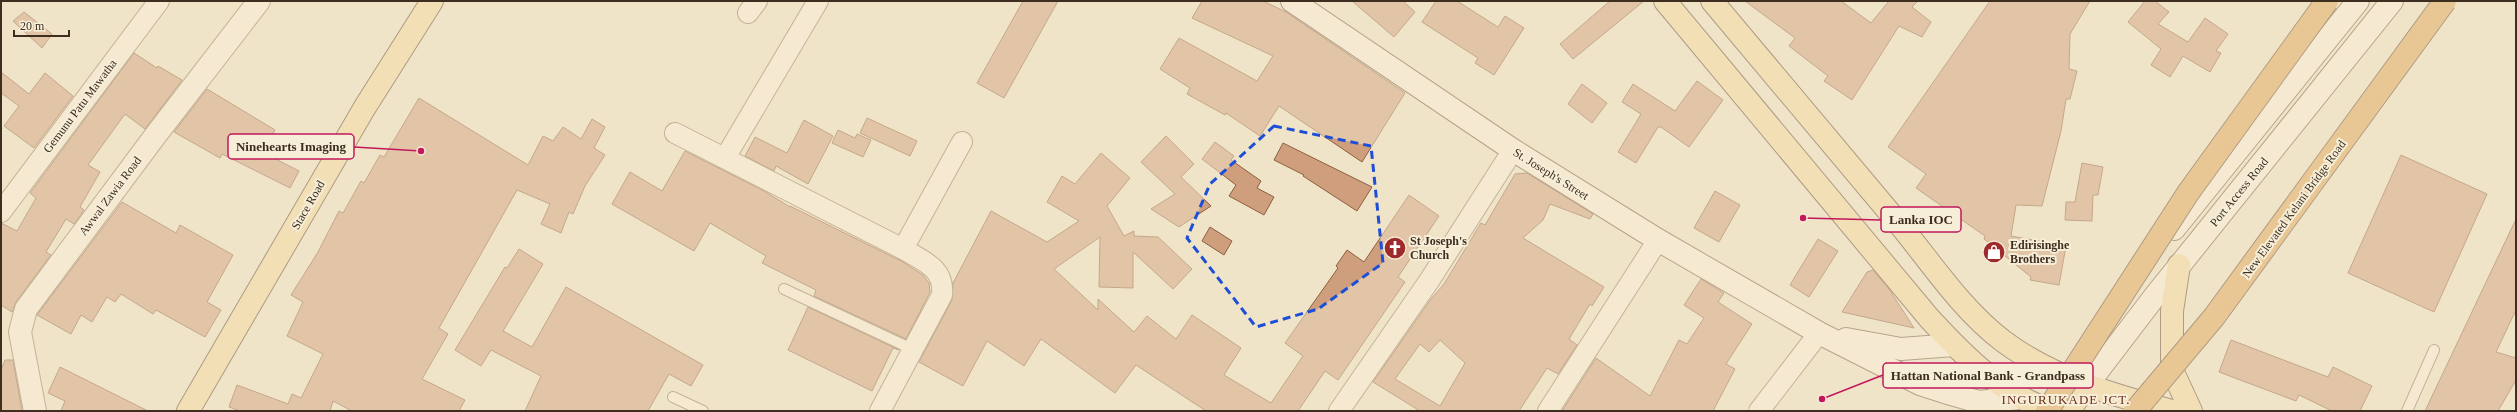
<svg xmlns="http://www.w3.org/2000/svg" width="2517" height="412" font-family="'Times New Roman',serif">
  <style>
    .building { fill: #cf9f7d; stroke: #8d5f41; fill-rule: evenodd }
    .lines { fill: none; stroke-linecap: round; stroke-linejoin: round }
    .service-casing { stroke: #8d765c; stroke-width: 12 }
    .minor-casing { stroke: #8d765c; stroke-width: 22 }
    .tertiary-casing { stroke: #8d765c; stroke-width: 24 }
    .secondary-casing { stroke: #6f573f; stroke-width: 24 }
    .primary-casing { stroke: #5b4430; stroke-width: 24 }
    .service { stroke: #faf1dc; stroke-width: 10 }
    .minor { stroke: #faf1dc; stroke-width: 20 }
    .tertiary { stroke: #faf1dc; stroke-width: 22 }
    .secondary { stroke: #faf1dc; stroke-width: 22 }
    .primary { stroke: #f3d9a0; stroke-width: 22 }
    .motorway-bridge-casing { stroke: #5b4430; stroke-width: 24; stroke-linecap: butt }
    .motorway-bridge { stroke: #e0a458; stroke-width: 22 }
    .marked { fill: none; stroke: #1d4ed8; stroke-width: 3; stroke-dasharray: 8 5; stroke-linejoin: round }
    .labels { text-anchor: middle; stroke-width: 4; stroke-linejoin: round; paint-order: stroke }
    .street-label { font-size: 12px; fill: #3d2e20; stroke: #f7eed8 }
    .poi-label { font-size: 12px; font-weight: bold; fill: #3d2e20; stroke: #f7eed8; text-anchor: start }
    .neighbourhood-label { font-size: 13px; letter-spacing: 1px; fill: #6b2e1e; stroke: #f7eed8 }
    .leader { fill: none; stroke: #c2185b; stroke-width: 1.5 }
    .callout-dot { fill: #c2185b; stroke: #f7eed8; stroke-width: 1.5 }
    .callout { fill: #f7eed8; stroke: #c2185b; stroke-width: 1.5 }
    .callout-label { font-size: 13px; text-anchor: middle; font-weight: bold; fill: #3d2e20 }
  </style>
  <rect width="100%" height="100%" fill="#f0e4c8"/>
  <!-- building -->
  <g class="building">
    <path d="M1023 1H1058L1004 98 977 83Z"/>
    <path d="M1202 1H1263L1286 12 1405 93 1362 162 1279 106 1260 136 1226 113 1225 115 1187 94 1190 88 1160 69 1179 38 1257 81 1273 56 1192 18Z"/>
    <path d="M1352 1H1403L1415 12 1394 37Z"/>
    <path d="M1436 1H1457L1498 27 1505 16 1524 28 1494 75 1475 63 1478 58 1422 22Z"/>
    <path d="M1610 1H1644L1573 59 1560 44Z"/>
    <path d="M1745 1H1841L1871 23 1889 1H1918L1912 7 1931 22 1922 37 1899 26 1852 100 1824 81 1828 76 1789 46 1795 38Z"/>
    <path d="M1990 1H2090L2070 34 2069 69 2077 71 2070 99H2066L2061 131 2042 206 2016 205 2011 236 2066 246 2059 285 2030 280 2031 277 1984 239 1985 236 1916 188 1926 174 1888 147Z"/>
    <path d="M2145 1H2155L2169 12 2158 24 2188 42 2205 18 2228 34 2216 51 2221 53 2210 72 2183 56 2170 77 2151 65 2161 49 2128 22Z"/>
    <path d="M24 12 52 34 42 48 13 21Z"/>
    <path d="M134 53 157 68 158 66 182 80 145 129 125 114 88 165 100 172 80 207 84 210 74 224 66 219 46 252 51 255 16 302 12 312 1 305V223L17 231 36 198 30 193Z"/>
    <path d="M1 72 29 94 45 73 73 96 34 148 4 126 19 106 1 93Z"/>
    <path d="M1697 81 1723 100 1689 147 1661 127H1658L1636 163 1618 152 1641 114 1622 102 1633 84 1675 111Z"/>
    <path d="M1582 84 1607 103 1592 123 1568 104Z"/>
    <path d="M207 89 275 130 262 152 299 171 290 188 222 154 220 158 174 132Z"/>
    <path d="M419 98 528 165 543 136 553 141 563 127 581 139 592 119 605 127 594 148 605 155 585 186 573 214 569 212 561 233 541 224 550 204 517 190 439 328 448 334 422 379 465 400 459 411H352L333 401 330 411H240L229 407 237 385 288 404 292 394 301 398 323 354 287 336 303 302 291 295 318 252 339 211 343 213 361 181 364 183 380 155 384 157Z"/>
    <path d="M867 118 917 141 910 156 860 133Z"/>
    <path d="M804 120 833 136 808 184 776 166 774 171 745 156 755 137 787 153Z"/>
    <path d="M838 130 855 138 857 134 871 140 863 157 832 143Z"/>
    <path d="M1166 136 1194 164 1181 177 1211 206 1179 227 1151 209 1175 194 1141 162Z"/>
    <path d="M1215 142 1234 156 1231 160 1261 181 1257 188 1274 197 1264 215 1229 196 1236 185 1202 159Z"/>
    <path d="M1283 143 1372 187 1357 211 1303 176 1304 175 1274 160Z"/>
    <path d="M685 151 764 191 790 207V206L903 262 923 275 929 283 930 292 906 339 814 296 816 290 762 263 766 256 710 223 694 251 612 204 630 172 662 191Z"/>
    <path d="M1101 153 1130 178 1107 206 1124 236 1134 231V236L1158 237 1192 269 1173 289 1133 252V288L1099 287 1100 237 1054 269 1098 310V299L1134 332 1147 316 1176 339 1192 315 1241 348 1224 375 1271 403 1303 356 1285 343 1338 268 1336 266 1347 250 1364 262 1409 195 1439 216 1398 277 1405 282 1338 380 1325 371 1298 411H1206L1136 365 1115 393 1041 339 1024 366 987 341 963 386 919 362 952 300 953 283 991 211 1047 242 1079 221 1047 202 1062 176 1075 184Z"/>
    <path d="M2401 155 2487 194 2434 312 2348 273Z"/>
    <path d="M2082 163 2103 167 2098 195H2093L2092 221 2065 220 2066 202H2075Z"/>
    <path d="M1527 173 1593 214 1590 219 1550 204 1543 220 1523 238 1604 287 1592 306 1590 304 1569 339 1577 345 1558 374 1547 368 1519 411H1420L1373 382 1431 299 1444 284 1481 223 1485 225 1515 174ZM1440 340 1465 363 1440 406 1395 379 1420 344 1429 352Z"/>
    <path d="M1715 191 1740 205 1719 242 1694 228Z"/>
    <path d="M122 202 176 233 180 225 233 255 207 302 221 310 205 337 156 310 153 314 121 294 115 302 107 297 92 322 81 315 71 334 37 315Z"/>
    <path d="M2516 219V310L2496 352 2516 358V380L2498 411H2425Z"/>
    <path d="M1210 227 1232 241 1224 255 1202 241Z"/>
    <path d="M1818 239 1838 251 1809 297 1790 285Z"/>
    <path d="M519 249 543 264 503 331 532 347 566 287 703 365 691 386 669 374 648 411H525L541 376 491 350 481 366 455 350 505 267 507 268Z"/>
    <path d="M1873 270 1889 289 1914 328 1842 312 1867 272Z"/>
    <path d="M1701 279 1724 293 1718 302 1752 324 1726 364 1735 369 1713 411H1562L1596 358 1650 396 1679 340 1687 344 1704 318 1684 305Z"/>
    <path d="M808 307 899 350 893 348 872 391 788 350Z"/>
    <path d="M2231 340 2328 377 2333 367 2372 386 2360 411H2332L2299 395 2296 401 2219 372Z"/>
    <path d="M5 360H13L22 411H1V370Z"/>
    <path d="M60 367 148 411H61L65 401 48 393Z"/>
  </g>
  <g class="lines">
    <!-- service casing -->
    <g class="service-casing">
      <g id="service">
        <path d="M784 289 912 349"/>
        <path d="M673 397 703 411"/>
        <path d="M2407 411 2434 350"/>
      </g>
    </g>
    <!-- minor casing -->
    <g class="minor-casing">
      <g id="minor">
        <path d="M748 13 757 1"/>
        <path d="M675 133 903 249C923 261 945 268 942 295L880 411"/>
        <path d="M725 158 818 1"/>
        <path d="M1 212 159 1"/>
        <path d="M903 249 962 142"/>
        <path d="M1339 411 1429 281 1513 150"/>
        <path d="M1548 411 1658 240"/>
        <path d="M1759 411 1819 333"/>
      </g>
    </g>
    <!-- tertiary casing -->
    <g class="tertiary-casing">
      <path id="tertiary" d="M35 411 20 332 26 309 155 136 259 1"/>
    </g>
    <!-- secondary casing -->
    <g class="secondary-casing">
      <g id="secondary">
        <path d="M1292 1 1513 150 1658 240 1819 333 1920 384 1951 394 1979 402 2020 398"/>
        <path d="M2174 229 2358 1"/>
        <path d="M1846 339 1901 349 1954 345"/>
        <path d="M2087 385 2155 296 2392 1"/>
      </g>
    </g>
    <!-- primary casing -->
    <g class="primary-casing">
      <g id="primary">
        <path d="M1665 1 1929 318C1964 356 2001 394 2052 411"/>
        <path d="M1712 1C1775 75 1837 150 1900 225 1932 264 1962 310 2003 341 2052 378 2114 395 2172 411"/>
        <path d="M2179 265 2172 311V370L2191 411"/>
        <path d="M188 411 365 107 432 1"/>
        <path d="M2069 411 2087 385"/>
      </g>
    </g>
    <!-- service -->
    <use href="#service" class="service"/>
    <!-- minor -->
    <use href="#minor" class="minor"/>
    <!-- tertiary -->
    <use href="#tertiary" class="tertiary"/>
    <!-- secondary -->
    <use href="#secondary" class="secondary"/>
    <!-- primary -->
    <use href="#primary" class="primary"/>
    <!-- motorway-bridge casing -->
    <g class="motorway-bridge-casing">
      <g id="motorway-bridge">
        <path d="M2047 411 2188 193 2327 1"/>
        <path d="M2135 411 2214 317 2445 1"/>
      </g>
    </g>
    <!-- motorway-bridge -->
    <use href="#motorway-bridge" class="motorway-bridge"/>
  </g>
  <!-- marked area -->
  <path d="M0 0H2517V412H0ZM1274 126 1371 146 1383 263 1318 309 1256 327 1187 238 1210 184Z" fill="#f0e4c8" fill-opacity=".55" fill-rule="evenodd"/>
  <path class="marked" d="M1274 126 1371 146 1383 263 1318 309 1256 327 1187 238 1210 184Z"/>
  <!-- icons -->
  <defs>
    <g id="church-disc" transform="scale(1.15)"><circle r="9.5" fill="#9e2a2b" stroke="#f7eed8"/><path d="M-1.2-6h2.4v3.5h3.3v2.4h-3.3V6h-2.4V-.1h-3.3v-2.4h3.3Z" fill="#fff"/></g>
    <g id="shop-disc" transform="scale(1.15)"><circle r="9.5" fill="#9e2a2b" stroke="#f7eed8"/><path d="M-5-2.5h2.3a2.7 3.5 0 0 1 5.4 0H5L5.5 6h-11ZM-1.5-2.5h3a1.5 2.3 0 0 0-3 0Z" fill="#fff"/></g>
  </defs>
  <g fill-rule="evenodd">
    <use href="#church-disc" x="1395" y="248"/>
    <use href="#shop-disc" x="1994" y="252"/>
  </g>
  <g class="labels">
    <!-- street labels -->
    <g class="street-label">
      <text transform="translate(80 106) rotate(-53)" y="4">Gemunu Patu Mawatha</text>
      <text transform="translate(1551 174) rotate(32)" y="4">St. Joseph's Street</text>
      <text transform="translate(2239 192) rotate(-51)" y="4">Port Access Road</text>
      <text transform="translate(110 196) rotate(-53)" y="4">Awwal Zawia Road</text>
      <text transform="translate(308 205) rotate(-60)" y="4">Stace Road</text>
      <text transform="translate(2294 209) rotate(-54)" y="4">New Elevated Kelani Bridge Road</text>
    </g>
    <!-- poi labels -->
    <g class="poi-label">
      <text x="1410" y="245">St Joseph's<tspan x="1410" dy="14">Church</tspan></text>
      <text x="2010" y="249">Edirisinghe<tspan x="2010" dy="14">Brothers</tspan></text>
    </g>
    <!-- neighbourhood labels -->
    <g class="neighbourhood-label">
      <text x="2066" y="404">INGURUKADE JCT.</text>
    </g>
  </g>
  <!-- callouts -->
  <path class="leader" d="M421 151L354 147M1803 218L1881 220M1822 399L1883 375"/>
  <g class="callout-dot">
    <circle cx="421" cy="151" r="4"/>
    <circle cx="1803" cy="218" r="4"/>
    <circle cx="1822" cy="399" r="4"/>
  </g>
  <g class="callout">
    <rect x="228" y="134" width="126" height="25" rx="4"/>
    <rect x="1881" y="207" width="80" height="25" rx="4"/>
    <rect x="1883" y="363" width="210" height="25" rx="4"/>
  </g>
  <g class="callout-label">
    <text x="291" y="151">Ninehearts Imaging</text>
    <text x="1921" y="224">Lanka IOC</text>
    <text x="1988" y="380">Hattan National Bank - Grandpass</text>
  </g>
  <!-- border -->
  <rect width="2517" height="412" fill="none" stroke="#3d2e20" stroke-width="4"/>
  <!-- scale -->
  <path d="M14 30v6h55v-6" fill="none" stroke="#3d2e20" stroke-width="2"/>
  <text x="20" y="30" font-size="12" fill="#3d2e20" stroke="#f7eed8" stroke-width="3" paint-order="stroke">20 m</text>
</svg>
